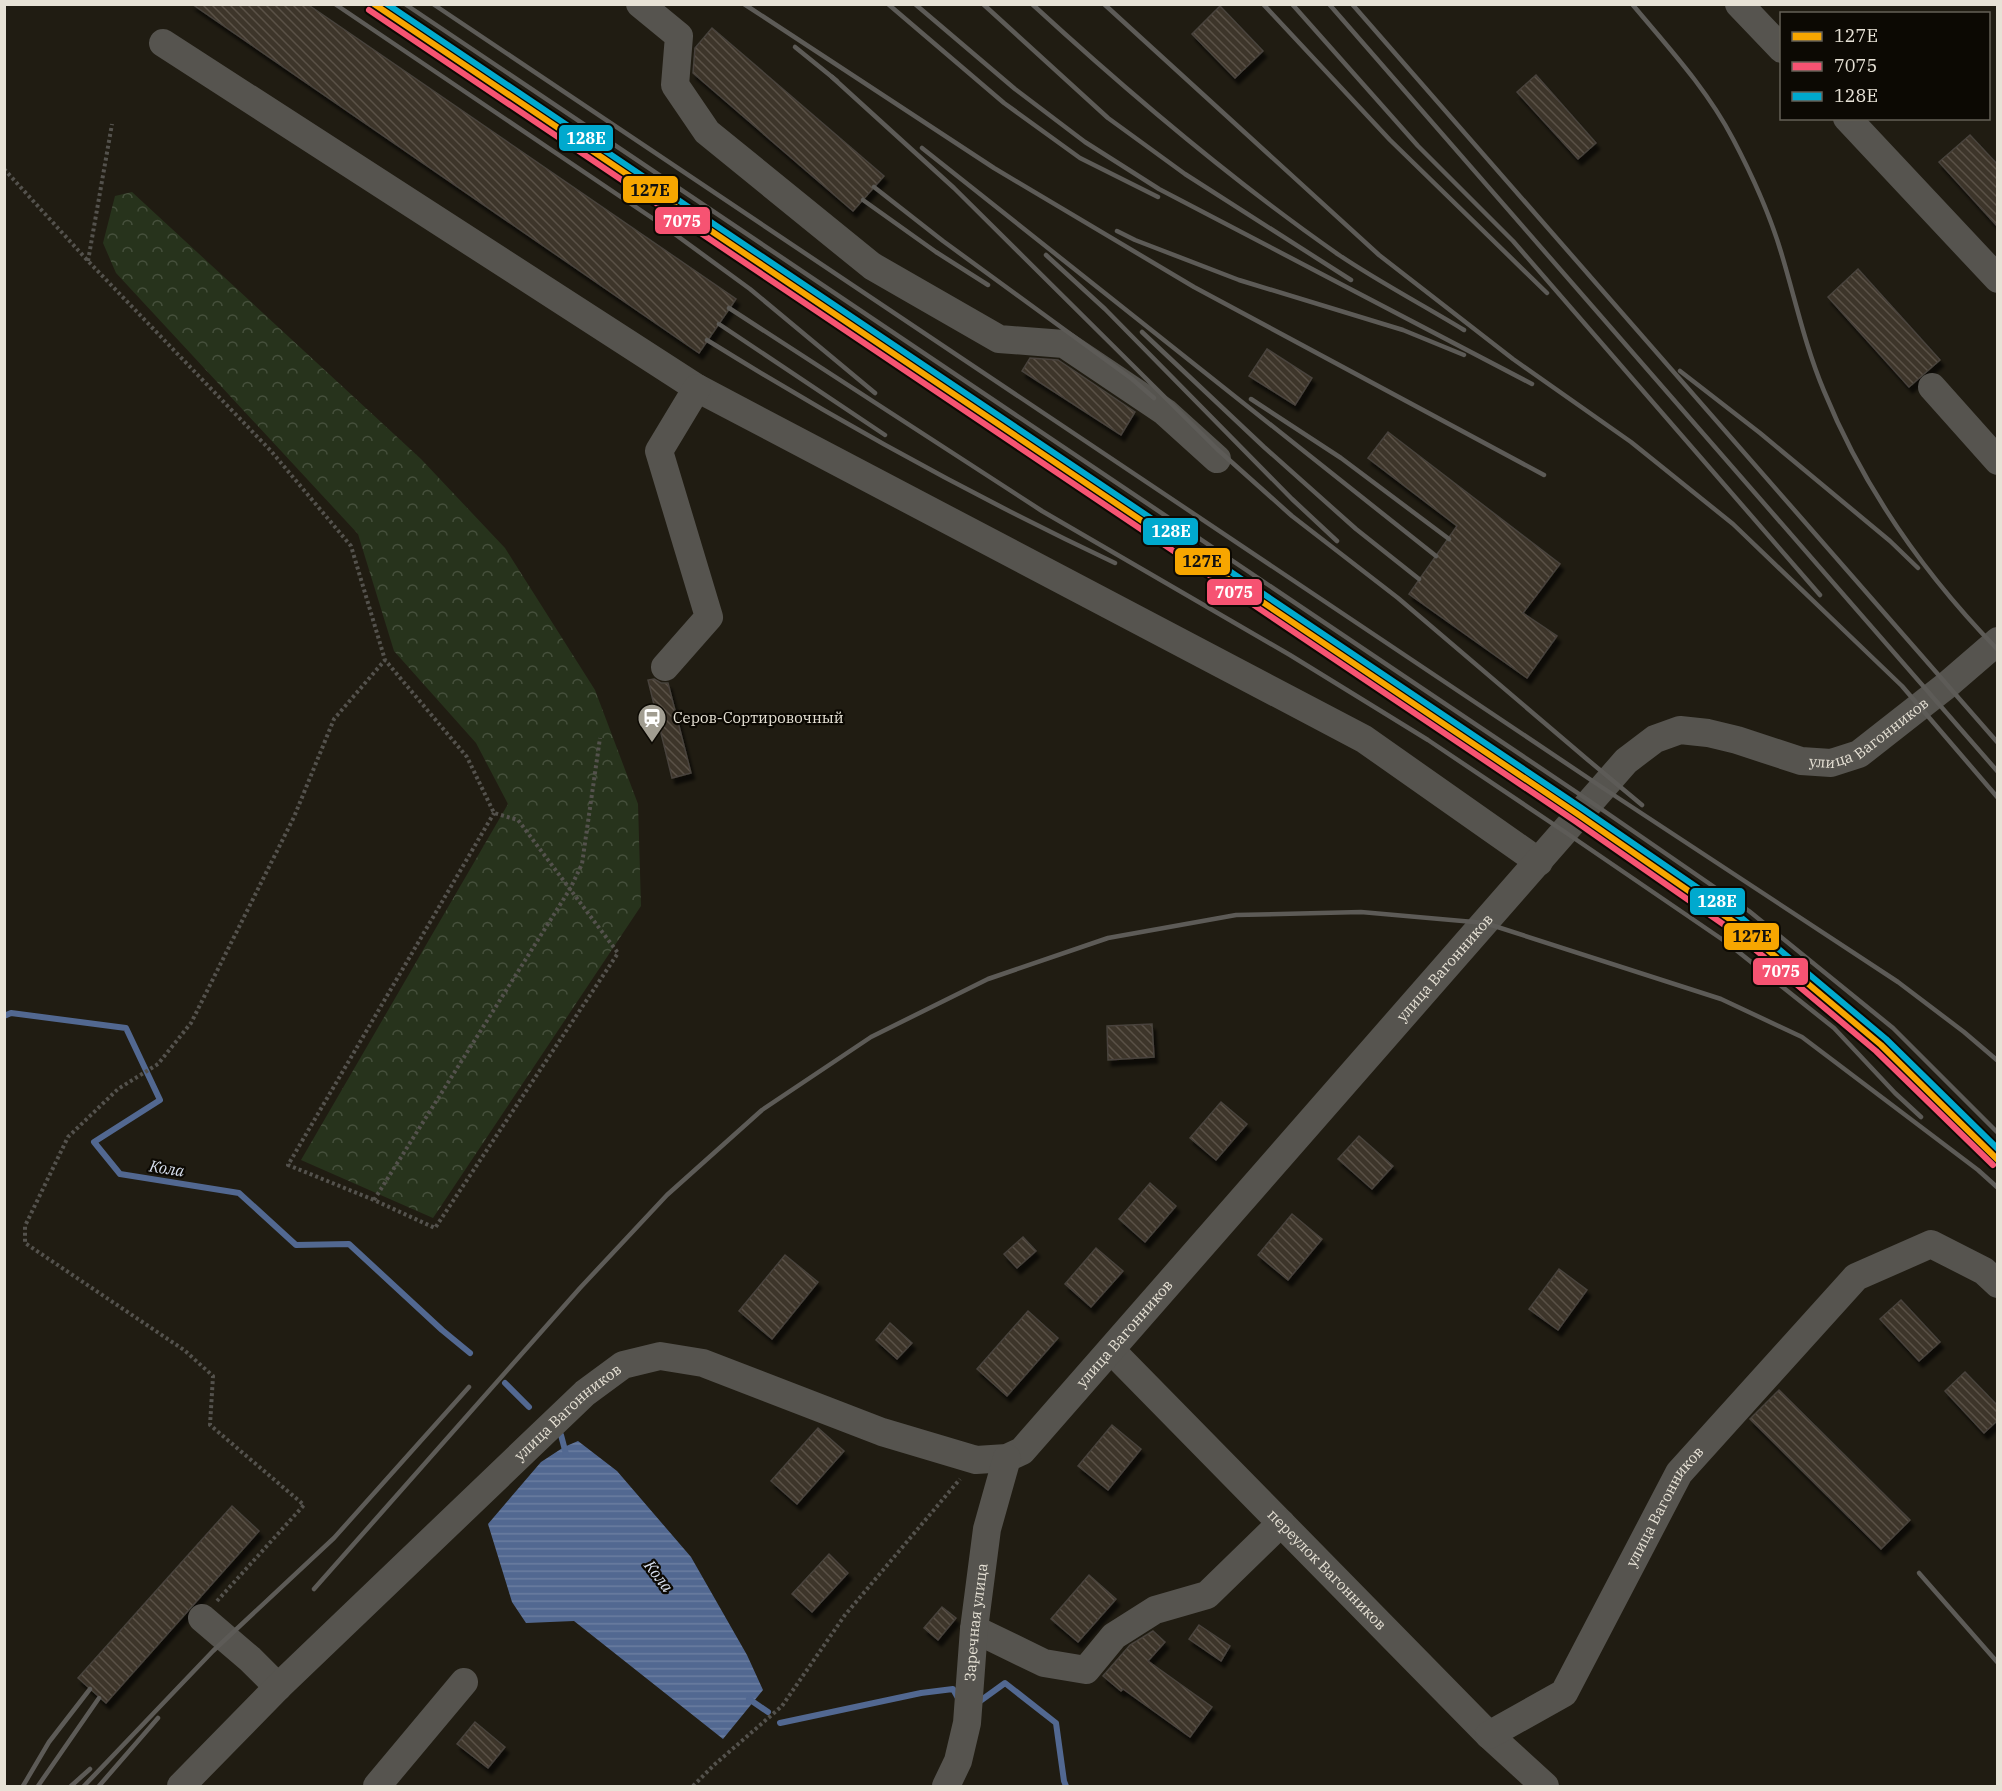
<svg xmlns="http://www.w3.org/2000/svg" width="2002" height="1791" font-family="'IBM Plex Serif',serif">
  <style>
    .forest { fill: url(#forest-crowns) }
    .water { fill: url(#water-rules) }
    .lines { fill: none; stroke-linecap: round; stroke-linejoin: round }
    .stream { stroke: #526891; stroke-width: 6 }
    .building { fill: url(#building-back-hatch); stroke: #48433c; stroke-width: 1.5; filter: url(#shadow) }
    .path { stroke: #54524d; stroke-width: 4; stroke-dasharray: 3 3; stroke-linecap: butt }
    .minor { stroke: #56544f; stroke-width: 28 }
    .rail { stroke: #5d5b57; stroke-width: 4.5 }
    .rail-1-casing { stroke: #0c0903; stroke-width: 10 }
    .rail-2-casing { stroke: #0c0903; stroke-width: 10 }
    .rail-3-casing { stroke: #0c0903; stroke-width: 10 }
    .rail-1 { stroke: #f7a600; stroke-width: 6 }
    .rail-2 { stroke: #f65372; stroke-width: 6 }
    .rail-3 { stroke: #00a9ce; stroke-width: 6 }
    .labels { text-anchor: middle; stroke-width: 4.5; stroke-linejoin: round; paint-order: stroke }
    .poi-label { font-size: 15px; fill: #e7e2d6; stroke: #0c0903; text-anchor: start }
    .street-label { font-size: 15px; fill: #e7e2d6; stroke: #0c0903 }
    .water-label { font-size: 16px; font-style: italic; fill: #dae2f1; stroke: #0c0903 }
    .line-badge { stroke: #0c0903; stroke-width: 2 }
    .badge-label { font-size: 16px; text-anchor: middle; font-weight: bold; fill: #fff }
    .pale-badge-label { font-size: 16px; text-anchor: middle; font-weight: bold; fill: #111 }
  </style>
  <defs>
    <pattern id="forest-crowns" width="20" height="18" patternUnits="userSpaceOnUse" patternTransform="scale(1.5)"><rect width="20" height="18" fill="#27331c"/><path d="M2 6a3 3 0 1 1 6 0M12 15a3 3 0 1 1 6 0" fill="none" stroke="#46503c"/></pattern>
    <pattern id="water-rules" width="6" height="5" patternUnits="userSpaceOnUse" patternTransform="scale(1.5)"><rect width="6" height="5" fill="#526891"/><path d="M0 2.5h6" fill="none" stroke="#6b7da0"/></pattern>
    <pattern id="building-back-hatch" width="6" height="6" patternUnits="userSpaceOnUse" patternTransform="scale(1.5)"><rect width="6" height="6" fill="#3e3429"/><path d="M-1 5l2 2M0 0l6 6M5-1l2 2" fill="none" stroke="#5a5147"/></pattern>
    <filter id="shadow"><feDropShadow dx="3.5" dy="6" stdDeviation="1.5" flood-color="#0009"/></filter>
  </defs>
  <rect width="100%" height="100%" fill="#201c12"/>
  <!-- forest -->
  <path class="forest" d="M132 192 421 459 505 548 595 690 638 804 641 906 433 1218 301 1160 508 804 476 743 394 651 358 534 116 273 103 243 115 196Z"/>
  <!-- water -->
  <path class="water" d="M578 1441 617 1471 691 1557 747 1655 763 1690 723 1739 574 1621 526 1623 512 1602 488 1524 541 1462 564 1447Z"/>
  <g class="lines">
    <!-- stream -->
    <g class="stream">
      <path d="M4 1016 11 1013 126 1028 160 1100 94 1142 120 1174 239 1193 296 1245 349 1244 442 1330 470 1353"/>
      <path d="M505 1383 529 1407"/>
      <path d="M561 1435 566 1454"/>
      <path d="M749 1699 768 1712"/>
      <path d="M976 1704 1005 1683 1056 1723 1064 1781 1066 1786"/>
      <path d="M780 1723 921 1693 953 1689 958 1698"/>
    </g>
  </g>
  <!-- building -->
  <g class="building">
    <path d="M192 4H307L736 299 699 353Z"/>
    <path d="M1220 6 1263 51 1235 78 1192 34Z"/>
    <path d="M712 28 884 176 853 211 693 73 695 48Z"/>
    <path d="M1536 75 1596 143 1578 159 1517 92Z"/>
    <path d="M1970 135 1998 165V227L1939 162Z"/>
    <path d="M1858 269 1940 360 1909 387 1828 297Z"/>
    <path d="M1267 349 1312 378 1295 405 1249 376Z"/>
    <path d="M1030 358 1058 360 1135 412 1121 435 1022 371Z"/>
    <path d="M1388 432 1560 564 1523 613 1557 636 1527 678 1409 594 1457 526 1368 458Z"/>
    <path d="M654 679 661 683H668L691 773 672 778 648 680Z"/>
    <path d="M1152 1024 1154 1057 1108 1060 1107 1026Z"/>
    <path d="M1221 1102 1247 1124 1216 1160 1190 1138Z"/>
    <path d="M1359 1136 1393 1166 1372 1189 1338 1159Z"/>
    <path d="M1150 1183 1176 1206 1145 1242 1119 1219Z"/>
    <path d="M1292 1214 1322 1239 1288 1280 1258 1255Z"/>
    <path d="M1023 1237 1036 1251 1017 1268 1004 1254Z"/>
    <path d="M1096 1248 1123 1271 1091 1307 1065 1284Z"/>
    <path d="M785 1255 818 1282 772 1339 739 1311Z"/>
    <path d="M1559 1269 1587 1290 1558 1330 1529 1309Z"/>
    <path d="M1901 1300 1940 1342 1919 1361 1880 1319Z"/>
    <path d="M1028 1311 1058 1338 1007 1396 977 1369Z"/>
    <path d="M890 1323 912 1343 897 1359 876 1340Z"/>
    <path d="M1965 1372 1998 1406V1420L1984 1433 1945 1391Z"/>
    <path d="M1779 1390 1910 1520 1881 1549 1750 1419Z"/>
    <path d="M1112 1425 1141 1449 1108 1490 1078 1466Z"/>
    <path d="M818 1428 844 1451 797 1504 771 1481Z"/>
    <path d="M232 1506 259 1531 106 1703 78 1678Z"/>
    <path d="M829 1554 848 1573 812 1612 792 1594Z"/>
    <path d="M1089 1575 1116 1599 1078 1642 1051 1619Z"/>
    <path d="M942 1607 956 1618 938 1640 924 1628Z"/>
    <path d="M1199 1625 1230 1646 1221 1661 1189 1639Z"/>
    <path d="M1153 1631 1165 1642 1148 1661 1212 1707 1190 1737 1123 1689 1121 1691 1103 1676 1130 1645Z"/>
    <path d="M475 1722 505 1747 488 1768 457 1744Z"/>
  </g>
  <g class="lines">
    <!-- path -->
    <g class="path">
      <path d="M4 169 88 261 271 451 351 546 385 660 467 757 494 813 518 820 618 953 435 1228 374 1200 288 1165 494 813"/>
      <path d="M88 261 112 124"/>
      <path d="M374 1200 570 889 582 864 600 738"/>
      <path d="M217 1601 304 1505 210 1425 213 1376 184 1350 25 1243V1226L68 1137 118 1089 158 1064 191 1023 294 817 334 719 385 660"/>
      <path d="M693 1786 714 1765 782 1706 845 1615 960 1479"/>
    </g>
    <!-- minor -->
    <g class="minor">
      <path d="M640 4 679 36 675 85 707 132 872 266 999 339 1064 344 1165 412 1217 459"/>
      <path d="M1739 4 1782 49"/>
      <path d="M163 43 697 388 1364 739 1539 862"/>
      <path d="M1847 118 1998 279"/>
      <path d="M1932 387 1998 461"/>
      <path d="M665 667 709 617 659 451 697 388"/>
      <path id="s1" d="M1111 1350 1489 1735 1545 1786"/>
      <path d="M202 1618 250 1659 278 1687"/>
      <path d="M974 1629 1044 1663 1086 1670 1114 1636 1155 1610 1207 1595 1281 1523"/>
      <path id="s2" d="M1489 1735 1564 1693 1679 1473 1856 1277 1931 1244 1984 1271 1998 1284"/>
      <path id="s3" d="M181 1786 278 1687 585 1393 623 1365 660 1356 703 1363 882 1432 976 1460 1007 1458 1022 1451 1626 761 1655 739 1680 730 1708 733 1737 740 1801 761 1831 763 1859 754 1947 685 1998 641"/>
      <path d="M377 1786 464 1682"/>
      <path id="s4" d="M946 1786 958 1761 967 1723 974 1629 987 1529 1007 1458"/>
    </g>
    <!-- rail -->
    <g class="rail">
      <path d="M335 4 661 224 750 289 875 393"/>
      <path d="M405 4 1591 802 1749 911 1893 1028 1998 1133"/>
      <path d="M433 4 1603 788 1898 982 1964 1032 1998 1061"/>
      <path d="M744 4 994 168 1194 287 1544 475"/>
      <path d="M888 4 1004 103 1080 158 1158 197"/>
      <path d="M915 4 1015 89 1085 142 1159 189 1532 384"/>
      <path d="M983 4 1108 118 1185 174 1351 280"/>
      <path d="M1032 4C1130 94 1230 179 1339 255 1379 282 1423 305 1464 330"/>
      <path d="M1104 4 1379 255 1513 359 1631 442 1733 524 1902 686 1998 798"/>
      <path d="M1263 4 1390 140 1547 293"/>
      <path d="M1292 4 1418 146 1513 241 1820 595"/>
      <path d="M1329 4 1998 772"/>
      <path d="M1352 4 1998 743"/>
      <path d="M1632 4C1668 47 1707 89 1733 139 1752 175 1769 212 1781 252 1795 298 1805 346 1824 391 1864 489 1924 574 1998 650"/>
      <path d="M795 47 837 81"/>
      <path d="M832 77 954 188 1217 449 1292 516 1398 598 1588 760 1642 805"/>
      <path d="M922 148 1436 556"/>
      <path d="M874 187 943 241 1132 379 1154 398"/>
      <path d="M863 200 936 252 988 285"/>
      <path d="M1117 231 1135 240 1239 280 1403 330 1464 355"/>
      <path d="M1046 255 1105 309 1292 499 1337 541"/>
      <path d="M729 308 1042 511 1290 655 1428 740 1565 832 1726 942 1834 1028 1895 1093 1921 1117"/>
      <path d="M719 324 885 435"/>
      <path d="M1142 332 1264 447 1356 529 1419 579"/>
      <path d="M707 340C839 422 975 497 1115 563"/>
      <path d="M1680 371 1760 433 1890 541 1918 568"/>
      <path d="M1251 399 1341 458 1449 539"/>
      <path d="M1919 1573 1998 1663"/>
      <path d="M314 1589 580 1288 667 1195 762 1110 871 1037 988 979 1108 938 1236 915 1361 912 1485 923 1721 999 1802 1037 1978 1170 1998 1188"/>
      <path d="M23 1786 49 1742 90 1689"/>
      <path d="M38 1786 99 1698"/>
      <path d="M71 1786 90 1769"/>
      <path d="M84 1786 213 1651 334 1538 469 1387"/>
      <path d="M99 1786 158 1718"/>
    </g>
    <!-- rail-1 casing -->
    <g class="rail-1-casing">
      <path id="rail-1" d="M374 4 1579 815 1738 925 1881 1045 1998 1160"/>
    </g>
    <!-- rail-2 casing -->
    <g class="rail-2-casing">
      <path id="rail-2" d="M369 10 1575 821 1733 931 1876 1051 1993 1165"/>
    </g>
    <!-- rail-3 casing -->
    <g class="rail-3-casing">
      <path id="rail-3" d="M387 4 1583 809 1743 919 1886 1039 1998 1149"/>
    </g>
    <!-- rail-1 -->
    <use href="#rail-1" class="rail-1"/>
    <!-- rail-2 -->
    <use href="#rail-2" class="rail-2"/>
    <!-- rail-3 -->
    <use href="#rail-3" class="rail-3"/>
  </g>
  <!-- icons -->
  <defs>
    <g id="station-pin" transform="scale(1.5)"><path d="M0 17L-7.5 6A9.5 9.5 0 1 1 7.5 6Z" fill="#a19d91" stroke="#0c0903"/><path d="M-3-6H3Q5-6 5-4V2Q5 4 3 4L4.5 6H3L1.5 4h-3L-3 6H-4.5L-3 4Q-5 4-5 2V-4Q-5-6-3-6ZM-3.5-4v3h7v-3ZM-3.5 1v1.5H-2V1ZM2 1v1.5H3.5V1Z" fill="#fff"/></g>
  </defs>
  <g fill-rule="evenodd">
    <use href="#station-pin" x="652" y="718"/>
  </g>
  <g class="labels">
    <!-- poi labels -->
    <g class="poi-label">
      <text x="673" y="723">Серов-Сортировочный</text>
    </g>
    <!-- street labels -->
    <g class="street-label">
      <text dy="5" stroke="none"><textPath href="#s3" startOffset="2212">улица Вагонников</textPath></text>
      <text dy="5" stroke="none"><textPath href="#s3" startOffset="1672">улица Вагонников</textPath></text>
      <text dy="5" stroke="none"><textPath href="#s3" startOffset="1186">улица Вагонников</textPath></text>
      <text dy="5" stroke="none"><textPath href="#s3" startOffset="538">улица Вагонников</textPath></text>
      <text dy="5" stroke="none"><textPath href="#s2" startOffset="298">улица Вагонников</textPath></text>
      <text dy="5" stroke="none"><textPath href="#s1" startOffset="308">переулок Вагонников</textPath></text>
      <text dy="5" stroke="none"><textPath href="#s4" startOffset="168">Заречная улица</textPath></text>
    </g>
    <!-- water labels -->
    <g class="water-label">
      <text transform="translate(167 1168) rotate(9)" y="6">Кола</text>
      <text transform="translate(659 1576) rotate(52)" y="6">Кола</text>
    </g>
  </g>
  <g class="line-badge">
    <rect x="558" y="124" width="56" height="28" rx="6" fill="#00a9ce"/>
    <rect x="622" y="175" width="57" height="29" rx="6" fill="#f7a600"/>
    <rect x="654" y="206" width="57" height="29" rx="6" fill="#f65372"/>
    <rect x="1142" y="517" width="57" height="29" rx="6" fill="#00a9ce"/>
    <rect x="1174" y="547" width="57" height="29" rx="6" fill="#f7a600"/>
    <rect x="1206" y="578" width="57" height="28" rx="6" fill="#f65372"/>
    <rect x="1689" y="887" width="57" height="29" rx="6" fill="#00a9ce"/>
    <rect x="1723" y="922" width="57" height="29" rx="6" fill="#f7a600"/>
    <rect x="1752" y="957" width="57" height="29" rx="6" fill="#f65372"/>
  </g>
  <g class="badge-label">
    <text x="586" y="144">128Е</text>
    <text x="682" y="227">7075</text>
    <text x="1171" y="537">128Е</text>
    <text x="1234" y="598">7075</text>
    <text x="1717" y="907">128Е</text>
    <text x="1781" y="977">7075</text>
  </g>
  <g class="pale-badge-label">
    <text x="650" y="196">127Е</text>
    <text x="1202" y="567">127Е</text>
    <text x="1752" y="942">127Е</text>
  </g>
  <!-- border -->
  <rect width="2002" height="1791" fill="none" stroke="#e7e2d6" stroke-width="12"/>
  <!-- legend -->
  <rect x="1780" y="12" width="210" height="108" fill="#0c0903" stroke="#646057" stroke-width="1.5"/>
  <rect x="1792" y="32" width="30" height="9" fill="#f7a600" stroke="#646057" stroke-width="1.5"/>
  <text x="1834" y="42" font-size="18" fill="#e7e2d6">127Е</text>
  <rect x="1792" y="62" width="30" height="9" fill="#f65372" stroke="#646057" stroke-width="1.5"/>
  <text x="1834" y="72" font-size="18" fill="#e7e2d6">7075</text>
  <rect x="1792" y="92" width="30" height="9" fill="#00a9ce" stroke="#646057" stroke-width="1.5"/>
  <text x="1834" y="102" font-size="18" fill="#e7e2d6">128Е</text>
</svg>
